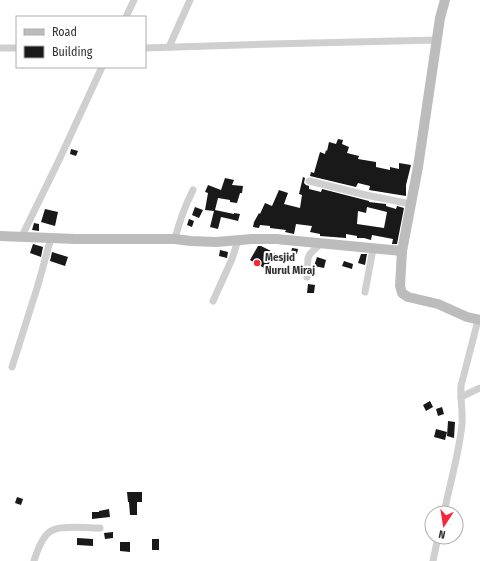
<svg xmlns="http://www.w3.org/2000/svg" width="480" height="561" font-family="'Fira Sans Condensed',sans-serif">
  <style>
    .building { fill: #191919; fill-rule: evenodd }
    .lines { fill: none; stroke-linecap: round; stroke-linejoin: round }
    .street { stroke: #cfcfcf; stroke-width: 7 }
    .secondary { stroke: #bcbcbc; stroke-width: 10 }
    .poi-dot { fill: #f72639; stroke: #fff; stroke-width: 1.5 }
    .labels { text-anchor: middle; stroke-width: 4; stroke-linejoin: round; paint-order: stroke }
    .poi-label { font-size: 11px; font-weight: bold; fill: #323232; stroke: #fff; text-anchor: start }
  </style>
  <rect width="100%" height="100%" fill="#fff"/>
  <!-- building -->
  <g class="building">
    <path d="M338 139 343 140 342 144 349 147 347 153 359 156 358 159 376 162V167L390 170V167L399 169V163L411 165 406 185V196L369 190 370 186 358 183 356 187 310 176 311 172 314 173 320 152 325 154 326 150 327 151 329 142 336 144Z"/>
    <path d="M71 149 78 151 76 156 70 154Z"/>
    <path d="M303 177 305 178 304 183 306 185 309 186V189L321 192 322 189 369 201V202L386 204V206L396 209 397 206 404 208 397 244H392L393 239 372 235 371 240 364 238H357V236L346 234V238L320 236V234L310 232 312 226 296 224 294 234 285 232 286 230 270 228V226L260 225 259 228 253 227 254 222 259 213 260 214 265 203 272 206 279 190 288 193 284 204 300 208 302 195 299 194ZM367 207 387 212 384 228 357 224 358 211 366 213Z"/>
    <path d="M225 178 234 180 232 185 243 186 242 193H240L237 203 230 202V200L218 198 215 210 234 214V213L240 214 238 221 230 219 221 217 218 229 210 227 214 211 205 210 208 193 205 192 208 185 221 190Z"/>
    <path d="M195 207 203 210 199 218 192 215Z"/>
    <path d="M45 209 58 212 55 226 41 222Z"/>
    <path d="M189 219 194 221 192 227 187 225Z"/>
    <path d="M34 223 39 224V231L32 230Z"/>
    <path d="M33 244 43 247 41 257 30 253Z"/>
    <path d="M258 246H261L275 253 266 269 250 260Z"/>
    <path d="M292 248 298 249 297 254 291 253Z"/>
    <path d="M220 250 228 252 227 258 219 256Z"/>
    <path d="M52 252 68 257 65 266 50 261Z"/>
    <path d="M361 254H367L365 265 358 263Z"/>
    <path d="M317 257 326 260 324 268 314 266Z"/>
    <path d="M344 261 353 264 352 269 342 266Z"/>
    <path d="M295 265 303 266 302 273 294 272Z"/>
    <path d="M308 284 315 285 314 293H307Z"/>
    <path d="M430 401 433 407 426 411 423 405Z"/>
    <path d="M442 407 444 414 438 416 436 409Z"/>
    <path d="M448 421 455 422 454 438 447 436Z"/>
    <path d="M436 429 447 432 445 440 434 437Z"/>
    <path d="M127 492H142V502H137V515H130L129 502H128Z"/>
    <path d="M17 497 23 499 21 505 15 503Z"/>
    <path d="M109 509 110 517 92 519V512H99V511Z"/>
    <path d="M113 532V538L105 539 104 533Z"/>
    <path d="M77 538 93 539V546L77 545Z"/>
    <rect x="152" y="539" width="7" height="11"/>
    <path d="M120 542H130V552L120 551Z"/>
  </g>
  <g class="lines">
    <!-- street -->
    <g class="street">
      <path d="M126 17 134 0"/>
      <path d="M169 47 190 0"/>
      <path d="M0 48H17"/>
      <path d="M145 48 271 44 437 40"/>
      <path d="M309 181 366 195 411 204"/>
      <path d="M22 236 60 158 102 67"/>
      <path d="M175 239C179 222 185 206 193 190"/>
      <path d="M307 277 308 258 310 254 320 244"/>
      <path d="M365 292 373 249"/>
      <path d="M213 301 232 259 238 240"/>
      <path d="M12 367 38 285 51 238"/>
      <path d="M461 397 480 388"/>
      <path d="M444 513C450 483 459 454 462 424 463 411 460 399 461 386L478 320"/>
      <path d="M34 561C37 551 43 534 53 530 63 525 89 528 100 528"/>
      <path d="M433 561 438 537"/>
    </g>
    <!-- secondary -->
    <g class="secondary">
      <path d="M445 0 440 18 418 167 402 251 400 286 402 293 408 297 438 304 467 317 480 320"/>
      <path d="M0 236 76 239H175L191 241 216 242 252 239H276L402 251"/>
    </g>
  </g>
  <!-- markers -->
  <circle class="poi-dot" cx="257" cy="263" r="4"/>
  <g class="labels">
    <!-- poi labels -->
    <g class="poi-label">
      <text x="265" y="261">Mesjid<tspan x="265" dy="13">Nurul Miraj</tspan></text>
    </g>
  </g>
  <!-- legend -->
  <rect x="16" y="16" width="130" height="52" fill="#ffffff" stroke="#adadad"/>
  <rect x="24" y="29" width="20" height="6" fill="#bcbcbc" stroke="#adadad"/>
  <text x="52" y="36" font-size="12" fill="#323232">Road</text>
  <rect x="24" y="46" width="20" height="12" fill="#191919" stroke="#adadad"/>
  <text x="52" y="56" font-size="12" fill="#323232">Building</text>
  <!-- north arrow -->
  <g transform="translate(444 525) rotate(192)"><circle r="19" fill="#ffffff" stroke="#adadad"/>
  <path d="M0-3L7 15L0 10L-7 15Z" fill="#f72639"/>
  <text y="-6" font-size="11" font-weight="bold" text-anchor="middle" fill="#323232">N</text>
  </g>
</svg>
